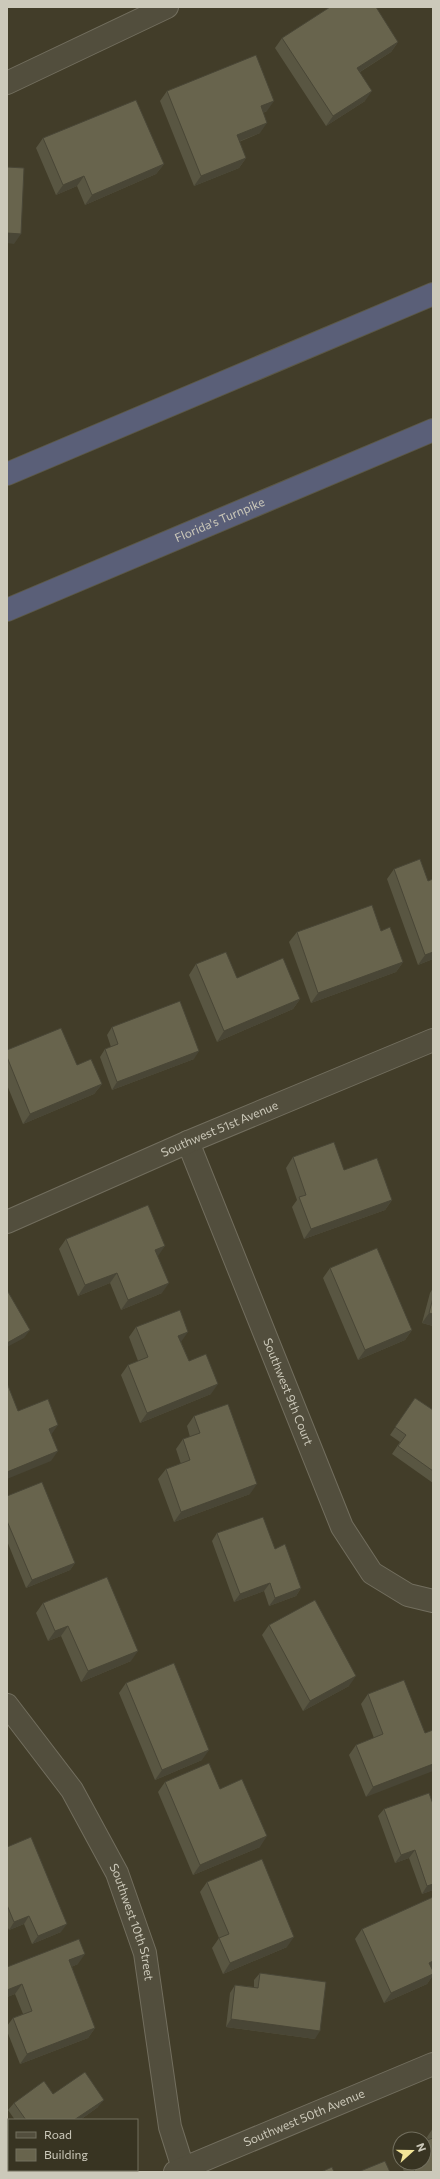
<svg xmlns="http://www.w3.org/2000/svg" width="440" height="2179" font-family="Commissioner,sans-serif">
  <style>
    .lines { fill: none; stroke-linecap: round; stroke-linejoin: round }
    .minor-casing { stroke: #726e5e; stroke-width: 24 }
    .motorway-casing { stroke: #5c5948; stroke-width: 24 }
    .minor { stroke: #524e3d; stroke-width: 22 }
    .motorway { stroke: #5a5f78; stroke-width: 22 }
    .wall { fill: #595642 }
    .shaded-wall { fill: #494636 }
    .building { fill: #68644d; stroke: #494636 }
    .labels { text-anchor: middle; stroke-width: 3; stroke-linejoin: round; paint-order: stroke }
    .street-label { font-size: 12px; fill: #ccc9ba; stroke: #383422 }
  </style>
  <rect width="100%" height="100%" fill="#423d29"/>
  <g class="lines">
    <!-- minor casing -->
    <g class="minor-casing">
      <g id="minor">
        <path d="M7 83 167 7"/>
        <path id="s1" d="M188 1142 342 1527 372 1573 408 1595 433 1601"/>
        <path id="s2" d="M7 1222 188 1142 433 1040"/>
        <path id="s3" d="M7 1705 72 1790 117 1873 145 1953 170 2127 183 2168"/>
        <path id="s4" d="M175 2172 433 2064"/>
      </g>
    </g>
    <!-- motorway casing -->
    <g class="motorway-casing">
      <g id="motorway">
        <path d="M7 474 433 294"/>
        <path id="s5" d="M7 610 433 430"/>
      </g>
    </g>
    <!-- minor -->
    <use href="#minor" class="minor"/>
    <!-- motorway -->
    <use href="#motorway" class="motorway"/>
  </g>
  <!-- wall -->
  <g class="wall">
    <path d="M282 38 398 42 391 52 360 72 365 101 326 126 275 48Z"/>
    <path d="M167 91 267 111 263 113 260 133 239 142 246 158 239 168 194 186 160 101Z"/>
    <path d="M43 138 164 164 156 174 85 205 77 186 56 195 36 148Z"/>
    <path d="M394 869 428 881 433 879V959L418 965 387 879Z"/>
    <path d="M381 931 403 962 396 972 311 1003 289 942 297 932Z"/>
    <path d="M196 964 300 999 293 1009 217 1042 189 975Z"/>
    <path d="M112 1027 194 1059 112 1090 100 1057 105 1049 111 1047 107 1035Z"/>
    <path d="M7 1050 77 1065 102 1084 94 1094 23 1124 7 1085Z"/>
    <path d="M293 1157 344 1170 392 1200 385 1210 304 1239 292 1207 297 1200 286 1168Z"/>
    <path d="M66 1239 158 1256 162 1293 121 1310 110 1283 78 1296 59 1249Z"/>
    <path d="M330 1268 412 1330 405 1340 358 1360 323 1278Z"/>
    <path d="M433 1288V1326L422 1323 430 1293Z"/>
    <path d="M136 1327 181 1342 189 1361 211 1394 140 1423 121 1375 128 1365 138 1361 129 1337Z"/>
    <path d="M415 1398 433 1410V1483L392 1454 400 1442 390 1435Z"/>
    <path d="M194 1416 250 1494 174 1522 158 1479 166 1469 181 1464 176 1449 183 1439 190 1437 187 1426Z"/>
    <path d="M7 1496 75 1563 70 1570 26 1588 7 1541Z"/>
    <path d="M217 1533 275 1549 301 1588 296 1596 269 1606 264 1591 234 1602 212 1541Z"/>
    <path d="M43 1603 131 1661 81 1682 61 1636 48 1641 36 1613Z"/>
    <path d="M269 1625 349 1686 303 1711 262 1635Z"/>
    <path d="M126 1683 202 1760 155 1780 119 1693Z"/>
    <path d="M368 1694 425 1733 366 1797 349 1755 356 1745 374 1738 361 1704Z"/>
    <path d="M165 1782 220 1789 260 1847 193 1875 158 1792Z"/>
    <path d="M429 1793 433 1890 422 1894 409 1858 395 1863 378 1816 384 1809Z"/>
    <path d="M7 1847 61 1932 32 1944 24 1924 9 1930 7 1926Z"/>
    <path d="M207 1882 287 1947 223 1974 212 1948 219 1938 200 1892Z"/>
    <path d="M433 1897V1968L432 1969 433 1971V1975L427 1984 384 2003 355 1939 362 1929Z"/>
    <path d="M78 1964 71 1967 95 2028 88 2038 20 2064 7 2031V2026L13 2018 23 2014 15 1994 7 1997V1967Z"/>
    <path d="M260 1973 315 2039 226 2027 230 1993 235 1985 254 1987V1980Z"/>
    <path d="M53 2094 98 2107 80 2120H15L8 2110 14 2103Z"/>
    <path d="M433 2128V2172H404L401 2163H424L428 2140 427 2137Z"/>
  </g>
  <!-- shaded-wall -->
  <g class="shaded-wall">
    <path d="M398 42 391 52 350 78 357 68Z"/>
    <path d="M372 91 365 101 326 126 333 116Z"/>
    <path d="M274 101 267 111 254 116 261 106Z"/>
    <path d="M267 123 260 133 230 145 237 135Z"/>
    <path d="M246 158 239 168 194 186 201 176Z"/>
    <path d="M164 164 156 174 85 205 92 195Z"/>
    <path d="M84 176 77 186 56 195 63 185Z"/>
    <path d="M7 233 21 234 14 244 7 243Z"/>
    <path d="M433 952V959L418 965 425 955Z"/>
    <path d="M403 962 396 972 311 1003 318 993Z"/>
    <path d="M300 999 293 1009 217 1042 224 1031Z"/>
    <path d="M199 1051 194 1059 112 1090 117 1082Z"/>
    <path d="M102 1084 94 1094 23 1124 30 1114Z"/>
    <path d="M392 1200 385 1210 304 1239 311 1229Z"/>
    <path d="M165 1246 158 1256 148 1260 155 1250Z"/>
    <path d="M117 1273 110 1283 78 1296 85 1285Z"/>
    <path d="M169 1283 162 1293 121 1310 128 1300Z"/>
    <path d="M429 1313 433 1314V1326L422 1323Z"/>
    <path d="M30 1330 24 1338 7 1347V1343Z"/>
    <path d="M412 1330 405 1340 358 1360 365 1350Z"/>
    <path d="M188 1332 181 1342 178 1336Z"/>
    <path d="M218 1384 211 1394 140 1423 147 1413Z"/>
    <path d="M58 1425 51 1435 49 1429Z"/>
    <path d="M58 1451 51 1461 7 1479V1472Z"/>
    <path d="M257 1484 250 1494 174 1522 181 1512Z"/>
    <path d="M75 1563 70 1570 26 1588 32 1580Z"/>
    <path d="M270 1583 264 1591 234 1602 240 1594Z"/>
    <path d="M301 1588 296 1596 269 1606 275 1598Z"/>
    <path d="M68 1626 61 1636 48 1641 55 1631Z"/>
    <path d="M138 1651 131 1661 81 1682 88 1671Z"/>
    <path d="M356 1676 349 1686 303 1711 310 1701Z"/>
    <path d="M209 1750 202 1760 155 1780 162 1770Z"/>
    <path d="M433 1764V1771L366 1797 373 1787Z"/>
    <path d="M267 1836 260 1847 193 1875 200 1865Z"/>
    <path d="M415 1850 409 1858 395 1863 401 1855Z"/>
    <path d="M433 1884V1890L422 1894 427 1886Z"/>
    <path d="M29 1916 24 1924 9 1930 14 1922Z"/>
    <path d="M67 1924 61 1932 32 1944 38 1936Z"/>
    <path d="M294 1937 287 1947 223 1974 230 1963Z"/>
    <path d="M85 1954 78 1964 62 1971 69 1960Z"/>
    <path d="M433 1961V1968L422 1973 429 1963Z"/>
    <path d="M433 1974V1975L427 1984 384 2003 391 1993Z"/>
    <path d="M22 1984 15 1994 7 1997V1990Z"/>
    <path d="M231 2019 320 2031 315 2039 226 2027Z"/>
    <path d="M95 2028 88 2038 20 2064 27 2054Z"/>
    <path d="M104 2100 98 2107 80 2120H74Z"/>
  </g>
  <!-- building -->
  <g class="building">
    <path d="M330 7H376L398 42 357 68 372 91 333 116 282 38Z"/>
    <path d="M256 55 274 101 261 106 267 123 237 135 246 158 201 176 167 91Z"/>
    <path d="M136 100 164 164 92 195 84 176 63 185 43 138Z"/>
    <path d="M7 167 24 168 21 234 7 233Z"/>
    <path d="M420 859 428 881 433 879V952L425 955 394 869Z"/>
    <path d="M372 905 381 931 390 927 403 962 318 993 297 932Z"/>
    <path d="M226 952 237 978 283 958 300 999 224 1031 196 964Z"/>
    <path d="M180 1001 199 1051 117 1082 105 1049 118 1044 112 1027Z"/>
    <path d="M61 1028 77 1065 91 1059 102 1084 30 1114 7 1057V1050Z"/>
    <path d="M334 1142 344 1170 377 1158 392 1200 311 1229 299 1197 306 1195 293 1157Z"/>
    <path d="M148 1205 165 1246 155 1250 169 1283 128 1300 117 1273 85 1285 66 1239Z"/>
    <path d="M377 1248 412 1330 365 1350 330 1268Z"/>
    <path d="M7 1290 30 1330 7 1343Z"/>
    <path d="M433 1298V1314L429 1313Z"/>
    <path d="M180 1310 188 1332 178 1336 189 1361 206 1354 218 1384 147 1413 128 1365 148 1357 136 1327Z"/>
    <path d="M7 1383 18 1411 48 1399 58 1425 49 1429 58 1451 7 1472Z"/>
    <path d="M415 1398 433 1410V1471L398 1446 406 1435 395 1427Z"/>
    <path d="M228 1404 257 1484 181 1512 166 1469 190 1460 183 1439 200 1433 194 1416Z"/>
    <path d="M42 1482 75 1563 32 1580 7 1521V1496Z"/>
    <path d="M263 1517 275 1549 285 1544 301 1588 275 1598 270 1583 240 1594 217 1533Z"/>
    <path d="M107 1577 138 1651 88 1671 68 1626 55 1631 43 1603Z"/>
    <path d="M315 1600 356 1676 310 1701 269 1625Z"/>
    <path d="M174 1663 209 1750 162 1770 126 1683Z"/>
    <path d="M404 1680 425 1733 433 1730V1764L373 1787 356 1745 383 1734 368 1694Z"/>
    <path d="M209 1763 220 1789 242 1779 267 1836 200 1865 165 1782Z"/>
    <path d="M429 1793 433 1804V1884L427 1886 415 1850 401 1855 384 1809Z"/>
    <path d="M31 1837 67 1924 38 1936 29 1916 14 1922 7 1905V1847Z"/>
    <path d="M262 1859 294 1937 230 1963 219 1938 229 1934 207 1882Z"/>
    <path d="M433 1897V1961L429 1963 433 1971V1974L391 1993 362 1929Z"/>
    <path d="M79 1939 85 1954 69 1960 95 2028 27 2054 13 2018 32 2011 22 1984 7 1990V1967Z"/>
    <path d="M260 1973 326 1982 320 2031 231 2019 235 1985 258 1988Z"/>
    <path d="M85 2072 104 2100 74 2120H26L14 2103 44 2081 53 2094Z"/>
    <path d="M433 2138V2172H415L412 2163H424V2141Z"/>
    <path d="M385 2161 390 2172H358Z"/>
    <path d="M332 2167 334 2172H321Z"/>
  </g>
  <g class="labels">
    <!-- street labels -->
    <g class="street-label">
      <text dy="4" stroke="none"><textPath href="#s5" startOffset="231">Florida's Turnpike</textPath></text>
      <text dy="4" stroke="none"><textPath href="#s2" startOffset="232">Southwest 51st Avenue</textPath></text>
      <text dy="4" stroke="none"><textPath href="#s1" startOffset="269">Southwest 9th Court</textPath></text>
      <text dy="4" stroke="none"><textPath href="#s3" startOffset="253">Southwest 10th Street</textPath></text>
      <text dy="4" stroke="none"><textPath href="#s4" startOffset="140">Southwest 50th Avenue</textPath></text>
    </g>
  </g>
  <!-- border -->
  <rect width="440" height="2179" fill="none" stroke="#ccc9ba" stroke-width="16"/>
  <!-- legend -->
  <rect x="8" y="2119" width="130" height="52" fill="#383422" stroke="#73705f"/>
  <rect x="16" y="2132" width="20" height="6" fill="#524e3d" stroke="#73705f"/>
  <text x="44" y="2139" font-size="12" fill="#ccc9ba">Road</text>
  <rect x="16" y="2149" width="20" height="12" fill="#68644d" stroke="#73705f"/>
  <text x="44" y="2159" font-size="12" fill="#ccc9ba">Building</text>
  <!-- north arrow -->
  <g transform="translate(412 2151) rotate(69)"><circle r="19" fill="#383422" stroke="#73705f"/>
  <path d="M0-3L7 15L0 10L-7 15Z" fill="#f3e598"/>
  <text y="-6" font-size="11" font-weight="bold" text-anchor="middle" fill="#ccc9ba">N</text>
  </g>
</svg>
